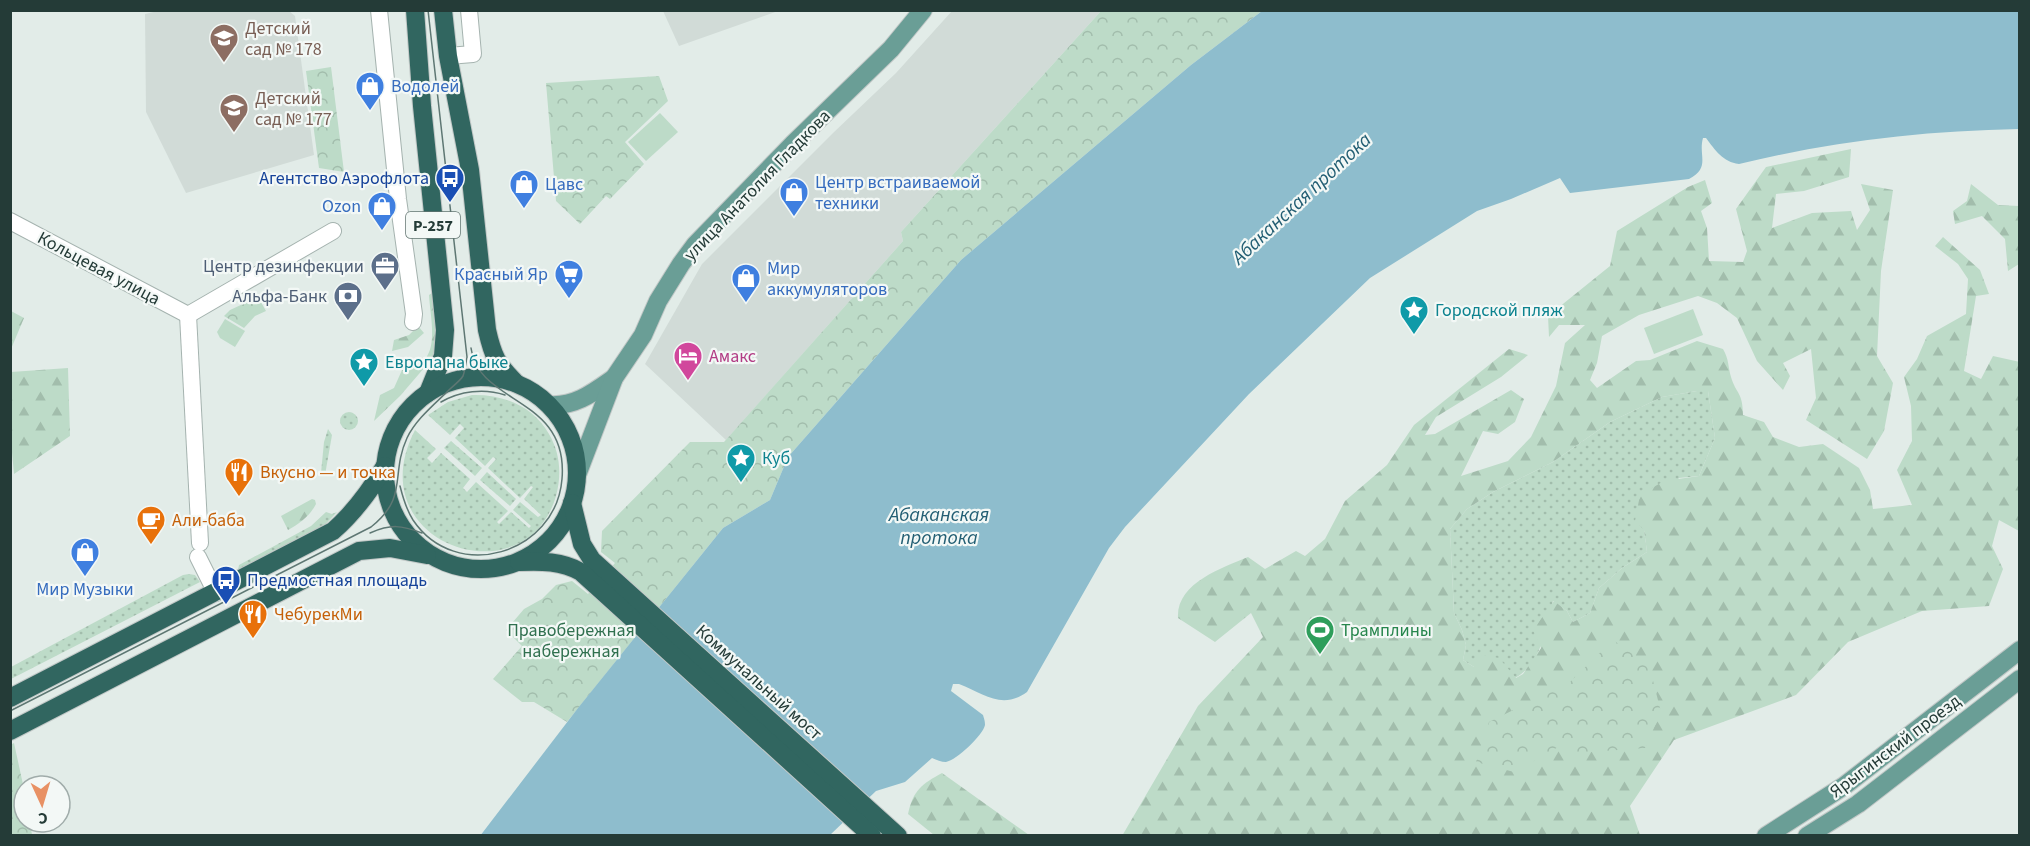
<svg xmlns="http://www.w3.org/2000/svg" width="2030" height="846" font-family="'Source Sans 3',sans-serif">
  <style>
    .built { fill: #d1dbd7 }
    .grass { fill: url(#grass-dots) }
    .forest { fill: url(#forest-firs); fill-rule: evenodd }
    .park { fill: url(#park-crowns) }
    .pitch { fill: #bddbc8 }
    .water { fill: #8ebdcd }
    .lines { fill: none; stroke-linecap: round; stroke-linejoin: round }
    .minor-casing { stroke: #a5b3af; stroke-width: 18 }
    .major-casing { stroke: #c2c8c7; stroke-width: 20 }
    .highway-casing { stroke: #c2c8c7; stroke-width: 20 }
    .minor { stroke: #fff; stroke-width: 16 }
    .major { stroke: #6a9e96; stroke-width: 18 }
    .highway { stroke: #316660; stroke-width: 18 }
    .tram { stroke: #5e7773; stroke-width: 1.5 }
    .labels { text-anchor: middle; stroke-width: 4.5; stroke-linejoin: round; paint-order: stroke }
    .shield { fill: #f3f8f6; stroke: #627470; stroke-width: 1.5 }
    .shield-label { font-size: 16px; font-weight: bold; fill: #243b37 }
    .education-label { font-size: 18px; fill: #785e54; stroke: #f3f8f6; text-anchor: start }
    .shop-label { font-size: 18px; fill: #366cbe; stroke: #f3f8f6; text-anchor: start }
    .transit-label { font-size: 18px; fill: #164399; stroke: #f3f8f6; text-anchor: end }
    .street-label { font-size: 18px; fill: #243b37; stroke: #f3f8f6 }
    .service-label { font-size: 18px; fill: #4e5e75; stroke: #f3f8f6; text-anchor: end }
    .culture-label { font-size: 18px; fill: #0d838f; stroke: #f3f8f6; text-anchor: start }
    .hotel-label { font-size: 18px; fill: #b23c85; stroke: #f3f8f6; text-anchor: start }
    .food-label { font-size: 18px; fill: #c56008; stroke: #f3f8f6; text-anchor: start }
    .park-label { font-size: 18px; fill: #30704f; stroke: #f3f8f6 }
    .leisure-label { font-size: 18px; fill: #27864d; stroke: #f3f8f6; text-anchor: start }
    .water-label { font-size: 20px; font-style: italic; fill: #225e73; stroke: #f3f8f6 }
  </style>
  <defs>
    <pattern id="grass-dots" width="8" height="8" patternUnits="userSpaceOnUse" patternTransform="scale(1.5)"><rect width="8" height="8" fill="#bddbc8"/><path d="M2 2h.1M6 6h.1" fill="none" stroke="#a2bdac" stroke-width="1.8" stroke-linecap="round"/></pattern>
    <pattern id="forest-firs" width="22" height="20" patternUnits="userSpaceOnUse" patternTransform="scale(1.5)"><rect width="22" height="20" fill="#bddbc8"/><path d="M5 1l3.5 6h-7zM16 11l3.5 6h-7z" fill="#a2bdac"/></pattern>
    <pattern id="park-crowns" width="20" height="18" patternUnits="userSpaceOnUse" patternTransform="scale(1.5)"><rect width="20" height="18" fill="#bddbc8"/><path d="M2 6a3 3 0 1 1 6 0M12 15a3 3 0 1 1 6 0" fill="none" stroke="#a2bdac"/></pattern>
  </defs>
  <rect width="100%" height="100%" fill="#e2ece8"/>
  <!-- built -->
  <g class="built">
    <path d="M162 10 289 11 295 16 314 155 186 193 146 112 145 14Z"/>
    <path d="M663 11H778L679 46Z"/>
    <path d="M952 11H1101L901 232 903 241 726 440 645 364 702 264 833 133 896 73Z"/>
  </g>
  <!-- grass -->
  <g class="grass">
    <path d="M1697 391H1708L1715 438 1699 476 1679 478 1644 530 1647 552 1622 568 1599 588 1590 613 1573 622 1567 611 1553 601C1546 628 1542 663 1515 678L1474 667 1463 660 1466 645 1462 630 1454 613 1450 529 1467 509 1493 492 1553 462 1610 422 1662 397Z"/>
    <path d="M472 395C503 394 533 406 549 434 560 453 562 474 556 496 526 601 356 544 415 430L436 449 427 458 432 463 441 453 470 479 463 488 467 492 476 482 508 511 497 522 499 524 511 512 529 528 531 526 513 510 520 502 538 517 541 515 524 499 533 487 531 486 520 498 488 468 496 459 493 457 485 466 455 438 464 428 460 424 450 435 428 415 448 402Z"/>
    <circle cx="349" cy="421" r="9"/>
    <path d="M328 429 332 435 325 475 321 473 324 442Z"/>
    <path d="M451 441 482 468 475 476 444 448Z"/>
    <path d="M487 472 516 499 510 506 480 480Z"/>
    <path d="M326 512 332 514 337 512 322 528 238 570 239 565 311 526Z"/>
    <path d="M189 574 195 575 200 582 11 679V667L183 575Z"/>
  </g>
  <!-- forest -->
  <g class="forest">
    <path d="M1851 149 1849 177 1804 191 1776 194 1772 228 1812 213 1851 211 1857 230 1870 210 1861 184 1893 190 1881 271 1877 356 1893 383 1884 431 1867 459 1806 420 1816 398 1811 349 1783 363 1790 376 1783 390 1757 361 1737 318 1717 303 1698 296 1639 315 1602 336 1597 363 1590 380 1597 388 1636 361 1650 360 1697 341 1723 349C1729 359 1728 367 1731 377 1736 394 1743 392 1743 415L1764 422 1773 437 1799 447 1823 444 1859 468 1870 490 1873 509 1912 505 1897 470 1912 441 1911 406 1904 377 1917 359 1927 336 1966 314 1968 279 1958 264 1935 246 1943 237 1980 270 1989 294 1976 296 1964 371 1981 379 1993 356 2020 362 2019 531 1999 520 1992 546 2003 569 1989 606 1922 611 1848 642 1796 695 1674 740 1630 806 1640 835 1122 836 1198 706 1263 637 1251 613 1215 642 1178 618C1176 583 1222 568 1248 557L1265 569 1296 551 1305 556 1325 539 1345 501 1387 465 1414 425 1509 349 1528 355 1501 377 1436 417 1425 435 1435 434 1511 390 1524 399 1515 422 1498 434 1483 431 1461 476 1508 461 1531 437 1556 386 1565 343 1585 325H1559L1549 337 1548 316 1610 266 1617 231 1688 187 1705 180 1712 203 1701 211 1707 228 1709 261 1743 262 1747 251 1736 209 1766 167ZM1697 391H1708L1715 438 1699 476 1664 481 1640 495 1635 521 1644 530 1647 552 1622 568 1599 588 1590 613 1573 622 1567 611 1554 601 1533 630 1541 648 1523 674 1516 678 1499 658 1482 655 1474 667 1463 660 1466 645 1462 630 1454 613 1450 529 1467 509 1493 492 1553 462 1610 422 1662 397Z"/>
    <path d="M1971 184 1998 205 2019 206V264L2008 271 2005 239 1982 216 1955 224 1953 211 1967 201Z"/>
    <path d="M432 293 438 344 437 353 400 396 374 421 380 395 394 388 402 370C443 365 431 326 429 295Z"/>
    <path d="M11 311 24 318 11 349Z"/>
    <path d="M418 326 424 333 408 347 392 351 394 340 409 335Z"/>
    <path d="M68 368 70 436 14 474 10 431 11 372Z"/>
    <path d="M312 499 315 500 316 504C309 517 300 523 288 530L281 516Z"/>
    <path d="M942 773 1029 835H934L908 814C913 790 922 784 942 773Z"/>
  </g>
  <!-- park -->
  <g class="park">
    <path d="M1101 11H1262L1191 65 961 260 788 457 770 500 723 528 567 722 534 702H522L493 679 522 646 506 630 524 609 542 599 556 585 572 581 588 594 615 563 601 552 602 531 690 442H724L903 241 901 232Z"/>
    <path d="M331 67 344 172 319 168 306 71Z"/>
    <path d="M659 76 668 101 625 142 644 164 610 199 606 196 580 224 556 201 546 83Z"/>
    <path d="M258 297 266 311 255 316 244 328 224 316 230 310Z"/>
    <path d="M1613 640 1649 665 1661 712 1645 748 1576 753 1560 746 1514 772 1476 762 1489 722 1570 682Z"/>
    <path d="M14 743 24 789V822H30L32 835H11L10 745Z"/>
  </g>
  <!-- pitch -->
  <g class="pitch">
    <path d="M660 113 678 132 646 161 628 142Z"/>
    <path d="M1693 309 1703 335 1654 354 1644 328Z"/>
    <path d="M225 319 245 331 235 347 220 338 217 332Z"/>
  </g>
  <!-- water -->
  <path class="water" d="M1262 11H2019V129C1923 131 1833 141 1739 164 1723 162 1715 150 1706 138H1703C1698 156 1711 167 1689 179L1570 193 1560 178 1511 199 1477 211 1370 278 1249 394 1125 527 1109 548 1027 692C1002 710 984 694 959 684H953L951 691 983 715C984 719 985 720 985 725 983 735 957 760 946 762 941 762 937 760 932 758L905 782 876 791 830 835 480 836 578 708 723 528 770 500 788 457 961 260 1191 65Z"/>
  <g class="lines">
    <!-- minor casing -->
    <g class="minor-casing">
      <g id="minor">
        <path d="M379 10 398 199 414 314 413 322"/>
        <path d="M448 56 473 54 469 10"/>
        <path d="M10 221 188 315"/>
        <path d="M188 315 200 543"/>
        <path d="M188 315 333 231"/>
        <path d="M198 557 216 593"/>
      </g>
    </g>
    <!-- major casing -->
    <g class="major-casing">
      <g id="major">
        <path d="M549 405C575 407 594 392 614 378"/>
        <path d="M577 475 614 378 643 335 658 301 681 264 695 245 793 144 891 49 923 10"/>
        <path d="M1766 836 1844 786 2020 650"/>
        <path d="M1807 836 1858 804 2020 679"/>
      </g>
    </g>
    <!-- highway casing -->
    <g class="highway-casing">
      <g id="highway">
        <path d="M415 10 422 106 445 330 443 356 428 393"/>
        <path d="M443 10 448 56 470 170 487 330C493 357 497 364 516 383"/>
        <circle cx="481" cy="473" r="96"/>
        <path d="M572 503 582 544 592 560 898 836"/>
        <path d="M519 562C541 561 562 561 581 572L872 836"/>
        <path d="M10 698 333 531C355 512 370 491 385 466"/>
        <path d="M10 731 359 551 390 548 427 555"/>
      </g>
    </g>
    <!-- minor -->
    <use href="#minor" class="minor"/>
    <!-- major -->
    <use href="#major" class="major"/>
    <!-- highway -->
    <use href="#highway" class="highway"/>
    <!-- tram -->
    <g class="tram">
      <path d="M441 402C460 391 484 388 505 395"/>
      <path d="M400 486C403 498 406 509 413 520 456 584 556 554 562 479 569 396 478 405 471 348"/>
      <path d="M370 533C391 524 401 525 422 533"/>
      <path d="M10 711 371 527C409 497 390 475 407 438 416 419 435 404 450 389 454 385 460 381 463 376 465 370 466 363 467 357L428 10"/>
    </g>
  </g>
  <!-- icons -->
  <defs>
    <g id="school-pin" transform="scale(1.5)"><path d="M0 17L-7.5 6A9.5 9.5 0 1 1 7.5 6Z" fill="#8d6e63" stroke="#f3f8f6"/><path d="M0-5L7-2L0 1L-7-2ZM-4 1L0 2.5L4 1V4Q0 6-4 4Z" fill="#fff"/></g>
    <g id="shop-pin" transform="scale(1.5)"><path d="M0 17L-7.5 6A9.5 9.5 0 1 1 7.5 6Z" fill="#3f7fe0" stroke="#f3f8f6"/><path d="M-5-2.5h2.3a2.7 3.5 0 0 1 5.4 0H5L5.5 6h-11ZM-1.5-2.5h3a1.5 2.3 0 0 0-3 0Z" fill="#fff"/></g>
    <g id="bus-pin" transform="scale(1.5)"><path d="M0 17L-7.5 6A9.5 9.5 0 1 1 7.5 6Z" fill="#1a4fb4" stroke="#f3f8f6"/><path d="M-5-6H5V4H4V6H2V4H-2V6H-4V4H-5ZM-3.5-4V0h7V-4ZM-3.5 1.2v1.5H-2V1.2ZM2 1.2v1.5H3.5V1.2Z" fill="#fff"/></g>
    <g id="office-pin" transform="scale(1.5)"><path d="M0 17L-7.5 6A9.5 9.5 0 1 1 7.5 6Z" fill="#5c6f8a" stroke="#f3f8f6"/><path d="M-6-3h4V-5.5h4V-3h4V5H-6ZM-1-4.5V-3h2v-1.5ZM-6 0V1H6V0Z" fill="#fff"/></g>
    <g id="supermarket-pin" transform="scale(1.5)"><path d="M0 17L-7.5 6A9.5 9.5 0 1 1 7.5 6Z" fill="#3f7fe0" stroke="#f3f8f6"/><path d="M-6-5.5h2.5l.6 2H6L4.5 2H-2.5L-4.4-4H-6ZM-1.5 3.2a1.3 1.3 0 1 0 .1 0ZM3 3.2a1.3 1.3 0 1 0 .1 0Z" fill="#fff"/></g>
    <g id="bank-pin" transform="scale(1.5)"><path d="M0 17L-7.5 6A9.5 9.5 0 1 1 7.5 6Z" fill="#5c6f8a" stroke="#f3f8f6"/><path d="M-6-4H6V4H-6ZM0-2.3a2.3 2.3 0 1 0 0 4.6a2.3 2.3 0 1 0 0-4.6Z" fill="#fff"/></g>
    <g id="sight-pin" transform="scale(1.5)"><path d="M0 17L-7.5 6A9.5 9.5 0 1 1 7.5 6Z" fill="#0f9aa8" stroke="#f3f8f6"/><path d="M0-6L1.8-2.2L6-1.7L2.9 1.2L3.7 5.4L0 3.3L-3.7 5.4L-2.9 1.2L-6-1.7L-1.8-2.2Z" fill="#fff"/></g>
    <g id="hotel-pin" transform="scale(1.5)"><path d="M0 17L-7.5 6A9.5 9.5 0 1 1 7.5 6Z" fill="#d1479c" stroke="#f3f8f6"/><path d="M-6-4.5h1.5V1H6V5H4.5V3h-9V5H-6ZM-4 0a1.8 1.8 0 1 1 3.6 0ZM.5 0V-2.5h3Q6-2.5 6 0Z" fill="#fff"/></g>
    <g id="restaurant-pin" transform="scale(1.5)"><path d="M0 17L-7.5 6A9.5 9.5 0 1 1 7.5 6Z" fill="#e8710a" stroke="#f3f8f6"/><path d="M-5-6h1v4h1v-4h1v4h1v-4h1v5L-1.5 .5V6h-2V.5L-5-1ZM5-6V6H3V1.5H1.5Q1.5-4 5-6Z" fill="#fff"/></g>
    <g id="cafe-pin" transform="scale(1.5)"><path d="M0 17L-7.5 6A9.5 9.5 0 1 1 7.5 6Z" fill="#e8710a" stroke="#f3f8f6"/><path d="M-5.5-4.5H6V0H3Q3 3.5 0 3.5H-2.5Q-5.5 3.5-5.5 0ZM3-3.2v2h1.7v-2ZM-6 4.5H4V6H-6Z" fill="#fff"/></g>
    <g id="stadium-pin" transform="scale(1.5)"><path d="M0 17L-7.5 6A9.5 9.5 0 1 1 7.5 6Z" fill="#2e9e5b" stroke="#f3f8f6"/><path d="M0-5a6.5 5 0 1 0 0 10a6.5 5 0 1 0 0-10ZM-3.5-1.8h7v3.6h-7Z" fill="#fff"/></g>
  </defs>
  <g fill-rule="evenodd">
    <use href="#school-pin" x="224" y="38"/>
    <use href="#shop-pin" x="370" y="86"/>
    <use href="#school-pin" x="234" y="108"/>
    <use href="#bus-pin" x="450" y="178"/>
    <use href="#shop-pin" x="524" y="184"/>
    <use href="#shop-pin" x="794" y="192"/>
    <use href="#shop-pin" x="382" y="206"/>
    <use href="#office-pin" x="385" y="266"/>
    <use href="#supermarket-pin" x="569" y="274"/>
    <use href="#shop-pin" x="746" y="278"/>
    <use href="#bank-pin" x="348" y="296"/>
    <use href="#sight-pin" x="1414" y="310"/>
    <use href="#hotel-pin" x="688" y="356"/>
    <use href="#sight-pin" x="364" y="362"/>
    <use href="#sight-pin" x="741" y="458"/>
    <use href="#restaurant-pin" x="239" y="472"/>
    <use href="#cafe-pin" x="151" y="520"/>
    <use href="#shop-pin" x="85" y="552"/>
    <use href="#bus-pin" x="226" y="580"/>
    <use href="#restaurant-pin" x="253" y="614"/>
    <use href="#stadium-pin" x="1320" y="630"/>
  </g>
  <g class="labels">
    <!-- shield labels -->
    <rect class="shield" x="406" y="212" width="54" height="26" rx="4.5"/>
    <g class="shield-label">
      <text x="433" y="231">Р-257</text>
    </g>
    <!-- education labels -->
    <g class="education-label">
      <text x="245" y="34">Детский<tspan x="245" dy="21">сад № 178</tspan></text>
      <text x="255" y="104">Детский<tspan x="255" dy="21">сад № 177</tspan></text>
    </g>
    <!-- shop labels -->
    <g class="shop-label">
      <text x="391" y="92">Водолей</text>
      <text x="815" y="188">Центр встраиваемой<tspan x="815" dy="21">техники</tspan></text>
      <text x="545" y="190">Цавс</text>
      <text x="361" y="212" text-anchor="end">Ozon</text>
      <text x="767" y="274">Мир<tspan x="767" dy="21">аккумуляторов</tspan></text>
      <text x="548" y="280" text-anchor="end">Красный Яр</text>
      <text x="85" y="595" text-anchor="middle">Мир Музыки</text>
    </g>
    <!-- transit labels -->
    <g class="transit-label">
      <text x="429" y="184">Агентство Аэрофлота</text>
      <text x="247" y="586" text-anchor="start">Предмостная площадь</text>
    </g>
    <!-- street labels -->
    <g class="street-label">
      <text transform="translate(757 185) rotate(-46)" y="6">улица Анатолия Гладкова</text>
      <text transform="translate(99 268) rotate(28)" y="6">Кольцевая улица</text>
      <text transform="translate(759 682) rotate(42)" y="6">Коммунальный мост</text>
      <text transform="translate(1895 746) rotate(-37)" y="6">Ярыгинский проезд</text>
    </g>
    <!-- service labels -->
    <g class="service-label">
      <text x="364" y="272">Центр дезинфекции</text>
      <text x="327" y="302">Альфа-Банк</text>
    </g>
    <!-- culture labels -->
    <g class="culture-label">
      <text x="1435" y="316">Городской пляж</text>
      <text x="385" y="368">Европа на быке</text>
      <text x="762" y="464">Куб</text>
    </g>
    <!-- hotel labels -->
    <g class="hotel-label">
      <text x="709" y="362">Амакс</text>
    </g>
    <!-- food labels -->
    <g class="food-label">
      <text x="260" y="478">Вкусно — и точка</text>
      <text x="172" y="526">Али-баба</text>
      <text x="274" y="620">ЧебурекМи</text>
    </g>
    <!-- park labels -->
    <g class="park-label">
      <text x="571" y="636">Правобережная<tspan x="571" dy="21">набережная</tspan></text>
    </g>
    <!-- leisure labels -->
    <g class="leisure-label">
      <text x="1341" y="636">Трамплины</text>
    </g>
    <!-- water labels -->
    <g class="water-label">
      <text transform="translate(1301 198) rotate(-43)" y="7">Абаканская протока</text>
      <text x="939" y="521">Абаканская<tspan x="939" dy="23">протока</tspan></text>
    </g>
  </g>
  <!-- border -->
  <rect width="2030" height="846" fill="none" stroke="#243b37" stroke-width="24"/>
  <!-- north arrow -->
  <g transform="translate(42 804) rotate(176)"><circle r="28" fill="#f3f8f6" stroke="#a0acaa" stroke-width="1.5"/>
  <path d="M0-4.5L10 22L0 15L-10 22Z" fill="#e89164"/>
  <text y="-9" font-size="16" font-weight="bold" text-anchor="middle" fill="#243b37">С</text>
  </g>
</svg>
